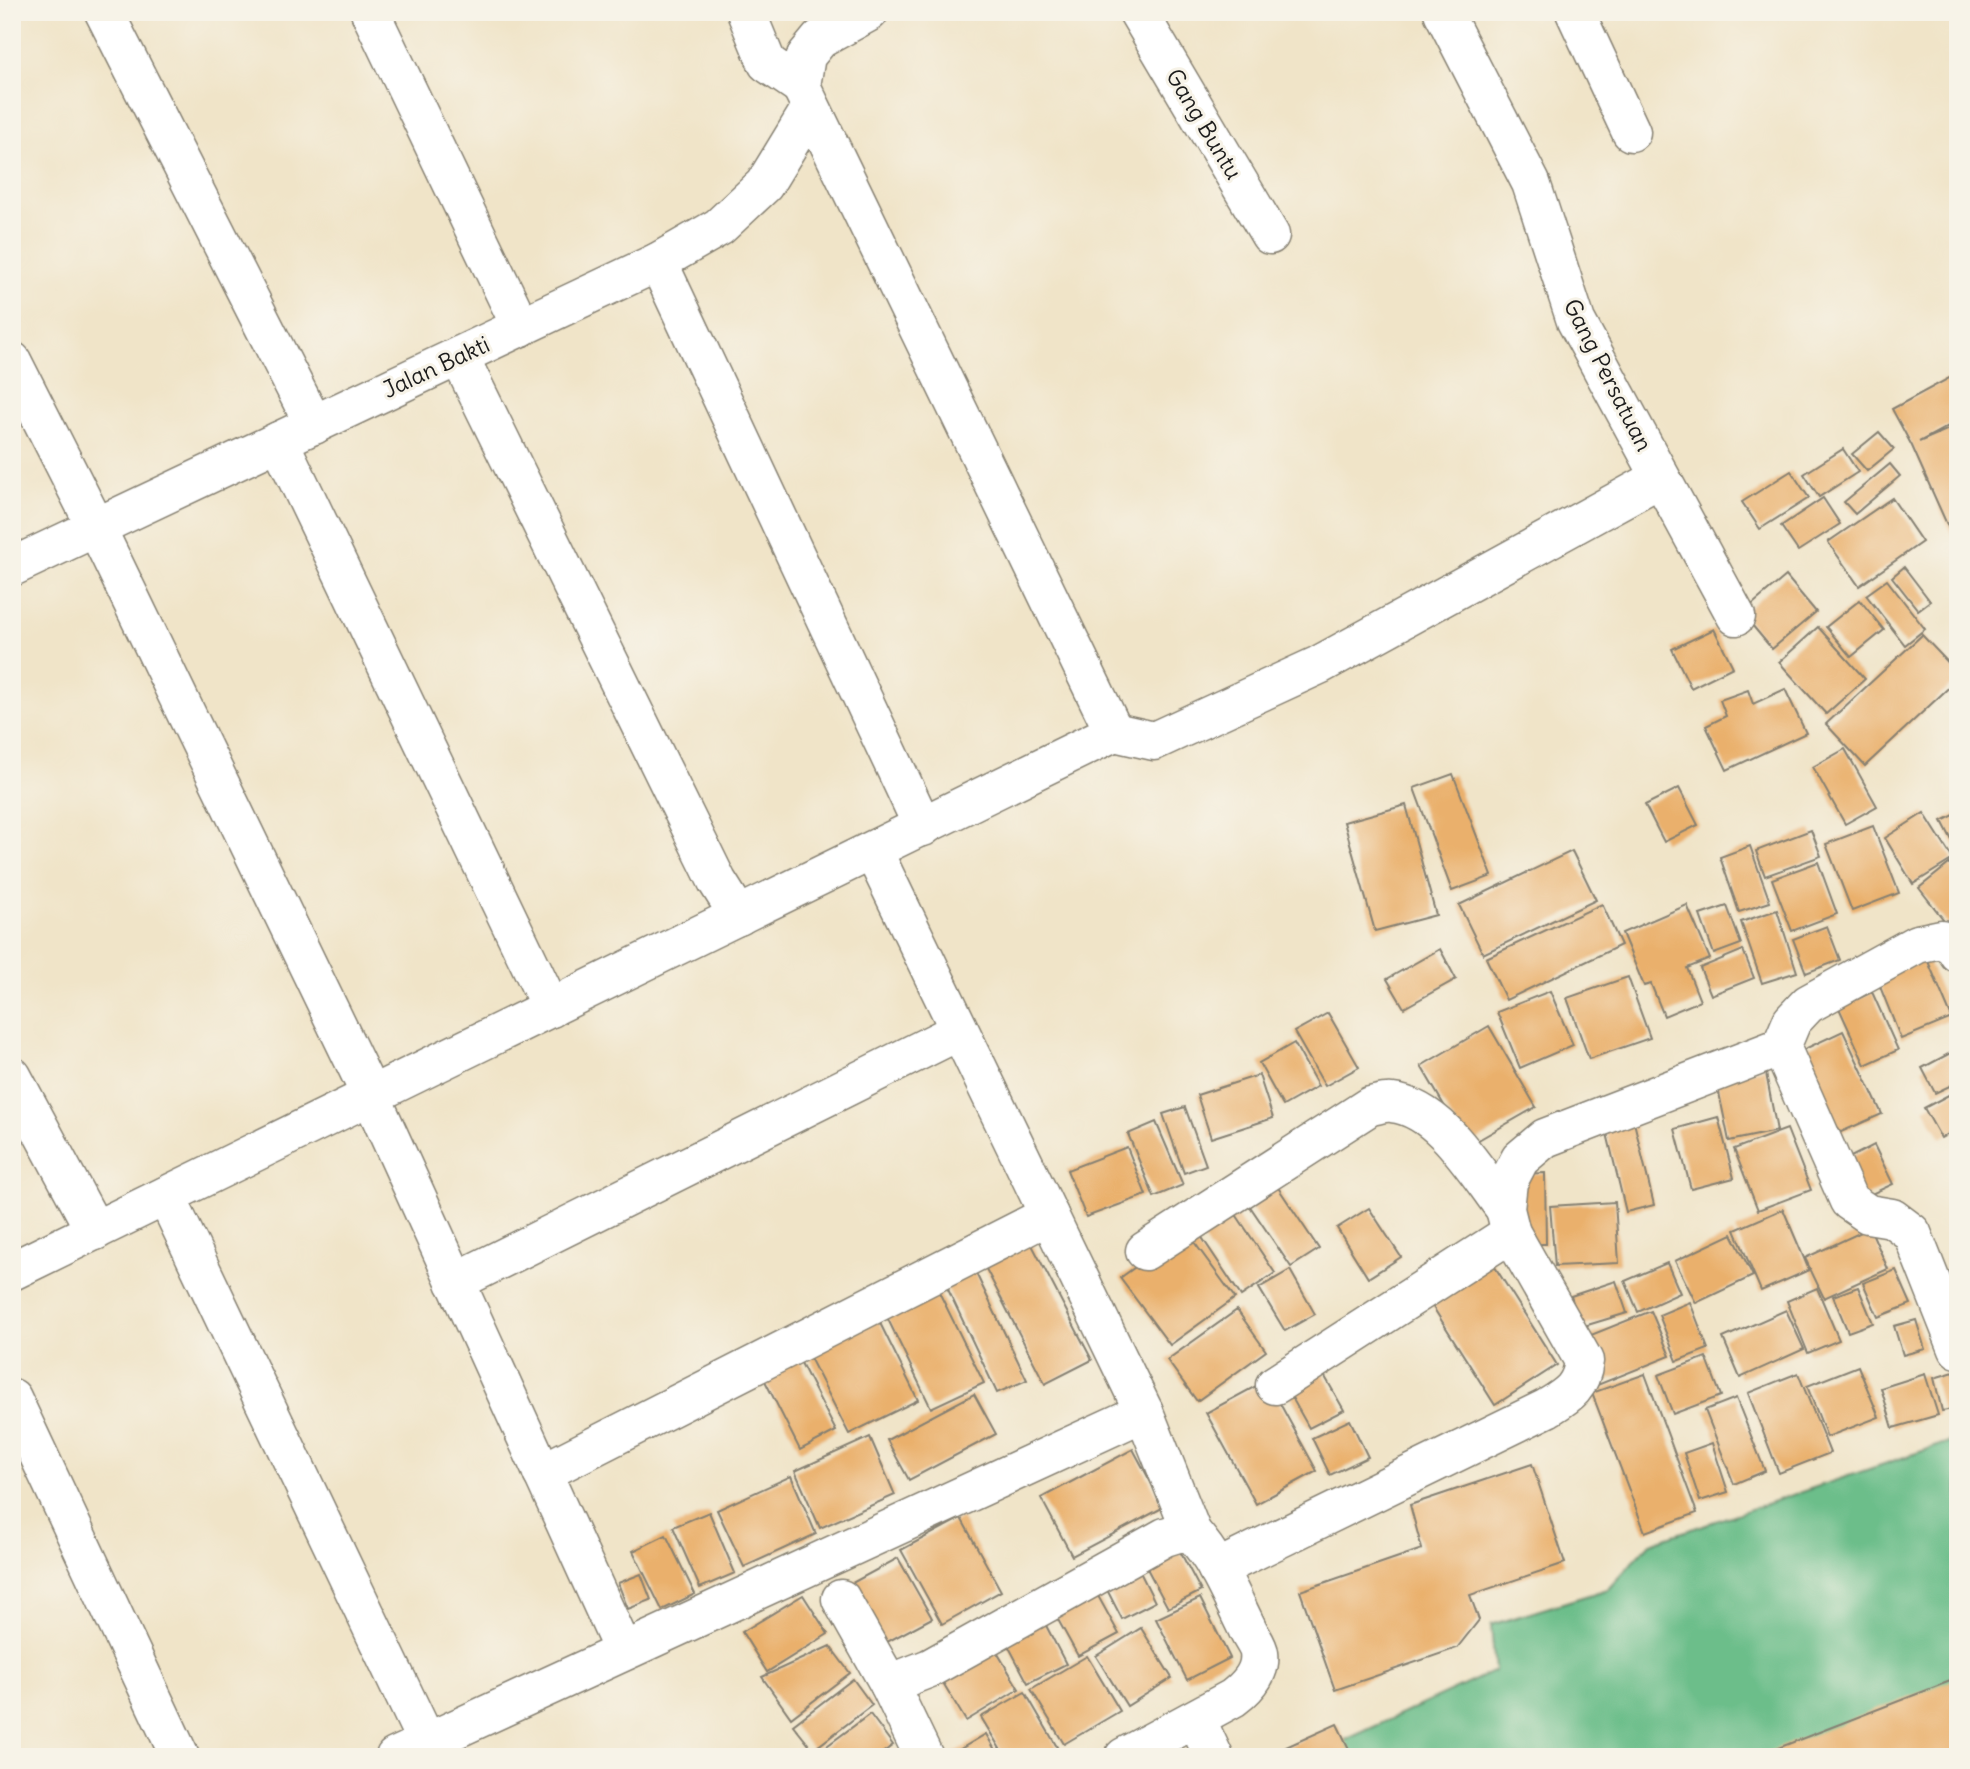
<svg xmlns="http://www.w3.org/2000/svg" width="1970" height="1769" font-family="Delius,sans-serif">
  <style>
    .forest { fill: #6cbe8a; stroke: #446d53; stroke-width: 2 }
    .building { fill: #eab06c }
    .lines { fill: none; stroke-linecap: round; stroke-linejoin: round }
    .minor-casing { stroke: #868072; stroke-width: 41 }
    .minor { stroke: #fff; stroke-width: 38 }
    .labels { text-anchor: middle; stroke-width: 6; stroke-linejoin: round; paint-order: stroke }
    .street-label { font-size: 23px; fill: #1c1c1c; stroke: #f7f3e8 }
  </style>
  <rect width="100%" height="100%" fill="#f7f3e8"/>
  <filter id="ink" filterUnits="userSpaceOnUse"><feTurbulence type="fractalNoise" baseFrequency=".0143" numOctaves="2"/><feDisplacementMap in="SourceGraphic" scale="14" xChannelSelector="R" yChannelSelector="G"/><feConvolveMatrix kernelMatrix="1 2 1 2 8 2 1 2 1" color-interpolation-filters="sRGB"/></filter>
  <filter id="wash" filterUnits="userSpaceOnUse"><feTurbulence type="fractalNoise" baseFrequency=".00686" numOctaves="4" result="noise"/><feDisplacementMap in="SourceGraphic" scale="28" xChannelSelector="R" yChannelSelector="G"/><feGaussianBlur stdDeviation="1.57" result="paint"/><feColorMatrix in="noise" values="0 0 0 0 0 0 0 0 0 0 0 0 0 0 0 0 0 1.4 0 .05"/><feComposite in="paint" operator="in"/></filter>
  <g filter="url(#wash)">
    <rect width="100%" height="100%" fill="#f0e4c8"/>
    <!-- forest -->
    <path class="forest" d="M1958 1439V1757H1333L1328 1748 1495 1671 1491 1625 1608 1589 1650 1543Z"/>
    <g id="blocks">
      <!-- building -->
      <g class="building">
        <path d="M1951 377 1958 389V421L1919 442 1958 425V536L1953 538 1912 446 1892 409Z"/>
        <path d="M1879 432 1894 449 1867 471 1852 454Z"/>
        <path d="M1843 449 1858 472 1819 497 1804 474Z"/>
        <path d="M1890 464 1900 476 1855 514 1844 502Z"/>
        <path d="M1791 471 1809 498 1760 529 1742 502Z"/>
        <path d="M1823 498 1840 524 1798 551 1781 526Z"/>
        <path d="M1892 498 1922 542 1859 586 1828 542Z"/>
        <path d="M1904 567 1930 601 1918 610 1892 577Z"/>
        <path d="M1786 576 1816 612 1772 649 1742 613Z"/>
        <path d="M1887 580 1925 629 1905 645 1866 595Z"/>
        <path d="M1860 600 1884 630 1851 657 1826 627Z"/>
        <path d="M1818 627 1865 679 1826 714 1779 662Z"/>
        <path d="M1714 629 1733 667 1691 688 1672 649Z"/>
        <path d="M1922 635 1958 673V679L1865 766 1826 724Z"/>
        <path d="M1785 689 1806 733 1727 770 1706 726 1726 716 1720 700 1748 690 1753 704Z"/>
        <path d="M1845 749 1877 806 1845 824 1813 767Z"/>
        <path d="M1453 774 1492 876 1452 891 1414 788Z"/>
        <path d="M1679 788 1698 825 1664 842 1645 805Z"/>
        <path d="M1406 805 1436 915 1375 931 1344 822Z"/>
        <path d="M1924 813 1953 859 1913 884 1885 838Z"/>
        <path d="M1958 813V852L1942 821Z"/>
        <path d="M1873 826 1899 893 1852 911 1826 844Z"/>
        <path d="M1811 830 1821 856 1765 876 1756 851Z"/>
        <path d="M1750 846 1770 902 1739 912 1720 857Z"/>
        <path d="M1572 851 1596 900 1483 954 1459 905Z"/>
        <path d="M1818 862 1837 914 1792 931 1772 879Z"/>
        <path d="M1949 864 1958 875V938L1919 888Z"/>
        <path d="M1602 904 1621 945 1506 1000 1486 958Z"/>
        <path d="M1687 905 1710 959 1687 968 1700 1001 1664 1016 1651 984 1644 986 1622 933Z"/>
        <path d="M1727 906 1741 944 1714 954 1700 915Z"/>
        <path d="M1777 910 1797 972 1762 983 1741 922Z"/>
        <path d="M1827 926 1840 960 1806 973 1793 939Z"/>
        <path d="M1440 949 1456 979 1404 1008 1387 979Z"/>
        <path d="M1743 950 1754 978 1711 995 1700 968Z"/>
        <path d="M1927 959 1952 1018 1901 1039 1877 979Z"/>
        <path d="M1628 977 1650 1038 1589 1059 1567 998Z"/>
        <path d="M1550 991 1573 1045 1520 1068 1497 1012Z"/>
        <path d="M1872 992 1898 1050 1865 1065 1839 1008Z"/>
        <path d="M1328 1013 1359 1067 1325 1086 1294 1032Z"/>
        <path d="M1489 1026 1536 1107 1468 1146 1421 1066Z"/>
        <path d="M1843 1031 1882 1114 1832 1136 1794 1054Z"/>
        <path d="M1294 1043 1318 1086 1283 1106 1259 1063Z"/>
        <path d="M1958 1049V1082L1935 1093 1922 1068Z"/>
        <path d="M1765 1068 1777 1131 1729 1141 1716 1078Z"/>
        <path d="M1259 1075 1273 1118 1211 1138 1197 1095Z"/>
        <path d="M1958 1090V1129L1941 1138 1924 1108Z"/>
        <path d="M1185 1107 1206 1165 1184 1173 1163 1114Z"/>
        <path d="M1718 1117 1734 1178 1691 1189 1675 1129Z"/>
        <path d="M1633 1118 1654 1205 1626 1212 1605 1125Z"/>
        <path d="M1156 1122 1183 1185 1154 1197 1128 1134Z"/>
        <path d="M1787 1129 1811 1190 1758 1210 1734 1149Z"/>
        <path d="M1874 1145 1893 1184 1863 1198 1845 1160Z"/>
        <path d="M1127 1147 1146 1195 1086 1217 1067 1170Z"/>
        <path d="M1545 1173 1546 1244H1520V1174Z"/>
        <path d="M1269 1174 1319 1249 1291 1267 1241 1193Z"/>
        <path d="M1227 1201 1275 1273 1241 1296 1193 1224Z"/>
        <path d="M1615 1202 1619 1263 1555 1266 1550 1206Z"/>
        <path d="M1369 1208 1401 1257 1368 1278 1337 1228Z"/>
        <path d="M1783 1209 1809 1270 1761 1291 1735 1230Z"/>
        <path d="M1870 1228 1888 1269 1824 1298 1805 1258Z"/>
        <path d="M1186 1231 1235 1298 1170 1345 1120 1278Z"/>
        <path d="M1732 1234 1753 1276 1696 1303 1675 1261Z"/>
        <path d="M1030 1241 1092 1360 1045 1384 984 1265Z"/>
        <path d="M1488 1256 1557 1365 1495 1405 1426 1296Z"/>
        <path d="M1667 1263 1680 1293 1638 1312 1625 1281Z"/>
        <path d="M973 1267 1027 1380 997 1393 944 1281Z"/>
        <path d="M1290 1270 1315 1314 1285 1331 1259 1288Z"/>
        <path d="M1896 1270 1911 1304 1878 1317 1863 1283Z"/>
        <path d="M1616 1281 1627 1313 1581 1327 1571 1296Z"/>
        <path d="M935 1284 984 1383 931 1408 883 1309Z"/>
        <path d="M1858 1287 1873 1323 1848 1332 1833 1296Z"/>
        <path d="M1817 1288 1839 1340 1808 1353 1787 1301Z"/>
        <path d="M1690 1302 1708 1349 1677 1361 1659 1315Z"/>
        <path d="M1237 1310 1266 1351 1197 1401 1167 1360Z"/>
        <path d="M1786 1310 1804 1349 1740 1378 1723 1338Z"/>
        <path d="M1651 1311 1670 1356 1595 1386 1576 1341Z"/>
        <path d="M877 1317 918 1400 849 1434 807 1352Z"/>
        <path d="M1916 1320 1925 1349 1903 1355 1894 1326Z"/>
        <path d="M1706 1357 1721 1396 1673 1414 1658 1375Z"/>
        <path d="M799 1359 836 1431 800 1450 763 1377Z"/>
        <path d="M1858 1366 1879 1417 1827 1437 1807 1386Z"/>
        <path d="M1320 1368 1344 1410 1309 1428 1286 1387Z"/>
        <path d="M1954 1372 1958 1388V1408L1942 1411 1934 1378Z"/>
        <path d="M1798 1373 1830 1453 1779 1473 1748 1393Z"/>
        <path d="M1645 1374 1697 1513 1645 1532 1592 1393Z"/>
        <path d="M1925 1374 1938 1415 1893 1428 1881 1388Z"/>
        <path d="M1267 1380 1317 1471 1256 1504 1206 1413Z"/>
        <path d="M974 1394 996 1434 909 1480 887 1440Z"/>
        <path d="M1736 1398 1765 1471 1734 1484 1705 1410Z"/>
        <path d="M1350 1420 1368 1457 1330 1475 1312 1438Z"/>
        <path d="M870 1437 895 1495 820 1528 795 1471Z"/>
        <path d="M1712 1443 1728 1492 1700 1501 1684 1453Z"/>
        <path d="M1133 1449 1164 1507 1072 1556 1041 1498Z"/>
        <path d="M1532 1464 1565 1563 1470 1595 1479 1620 1457 1648 1335 1690 1300 1591 1422 1549 1410 1505Z"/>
        <path d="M791 1476 816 1534 744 1567 717 1510Z"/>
        <path d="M709 1512 735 1573 700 1588 673 1527Z"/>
        <path d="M961 1518 1001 1591 942 1624 901 1550Z"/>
        <path d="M666 1535 695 1594 662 1610 633 1551Z"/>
        <path d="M1175 1542 1201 1591 1168 1608 1142 1559Z"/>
        <path d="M898 1558 932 1618 876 1648 843 1588Z"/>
        <path d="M1136 1564 1155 1602 1122 1619 1102 1580Z"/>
        <path d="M641 1574 651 1600 628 1609 618 1583Z"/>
        <path d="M1092 1585 1119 1634 1078 1656 1051 1607Z"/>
        <path d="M803 1595 828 1634 767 1672 742 1632Z"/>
        <path d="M1200 1598 1230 1658 1187 1680 1156 1619Z"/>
        <path d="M1040 1614 1066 1664 1028 1683 1002 1634Z"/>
        <path d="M1141 1628 1172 1678 1127 1706 1096 1656Z"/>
        <path d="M989 1639 1019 1689 966 1721 936 1671Z"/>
        <path d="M830 1646 850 1673 791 1718 762 1677Z"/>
        <path d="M1087 1656 1120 1711 1064 1744 1031 1689Z"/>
        <path d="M1958 1678V1757H1755Z"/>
        <path d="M853 1679 872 1705 813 1750 793 1725Z"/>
        <path d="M1025 1692 1057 1747 1041 1757H1005L981 1717Z"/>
        <path d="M870 1714 893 1745 877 1757H812Z"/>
        <path d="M1337 1724 1353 1757H1291L1286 1747Z"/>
        <path d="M986 1734 999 1757H947Z"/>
      </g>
    </g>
  </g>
  <g filter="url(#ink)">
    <use href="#blocks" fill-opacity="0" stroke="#868072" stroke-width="2"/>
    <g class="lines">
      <!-- minor casing -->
      <g class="minor-casing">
        <g id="minor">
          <path d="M104 12 314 425"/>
          <path d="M370 12 521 327"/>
          <path d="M746 12 767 63 801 86"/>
          <path d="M1138 12 1270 235"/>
          <path d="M1443 12 1531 183 1576 321 1736 616"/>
          <path d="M1575 12 1631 132"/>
          <path d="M658 262 923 827"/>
          <path d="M459 356 717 881 739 916"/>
          <path d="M12 361 96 527 371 1096 623 1650"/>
          <path d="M279 441 551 1008"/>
          <path d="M12 567 658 262 719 227 764 185 811 108"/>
          <path d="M1114 732 1154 741 1319 665 1660 478"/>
          <path d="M873 851 1144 1412 1192 1533"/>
          <path d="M1781 1047 1849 1201 1868 1214 1892 1218 1912 1233 1958 1349"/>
          <path d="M12 1076 95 1231"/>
          <path d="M166 1196 427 1743"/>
          <path d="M1145 1251 1370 1106C1377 1105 1385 1102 1392 1103 1441 1108 1477 1173 1505 1209"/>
          <path d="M12 1271 1114 732 801 86 806 56 820 39 869 12"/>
          <path d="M455 1282 959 1031"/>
          <path d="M1275 1385 1511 1233"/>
          <path d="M12 1398 180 1757"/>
          <path d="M542 1473 1049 1215"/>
          <path d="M1217 1569 1547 1408C1568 1395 1581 1388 1584 1361L1511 1233 1505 1209 1508 1182 1520 1159 1545 1138 1781 1047 1792 1021 1808 1004 1917 944 1941 939 1954 946 1958 953"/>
          <path d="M841 1599 889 1684 924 1757"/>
          <path d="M889 1684 930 1668 1165 1537 1178 1533H1192C1217 1560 1231 1596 1247 1628 1250 1636 1258 1645 1259 1653 1262 1673 1246 1688 1233 1698L1124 1757"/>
          <path d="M1196 1719 1214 1757"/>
          <path d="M395 1757 1144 1412"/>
        </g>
      </g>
      <!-- minor -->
      <use href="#minor" class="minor"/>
    </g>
  </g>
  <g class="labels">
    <!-- street labels -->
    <g class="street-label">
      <text transform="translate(1204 124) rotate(59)" y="8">Gang Buntu</text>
      <text transform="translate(436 367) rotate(-25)" y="8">Jalan Bakti</text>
      <text transform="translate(1608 375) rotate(63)" y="8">Gang Persatuan</text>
    </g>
  </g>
  <!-- margin -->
  <rect width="1970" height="1769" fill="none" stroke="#f7f3e8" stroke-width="42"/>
</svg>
